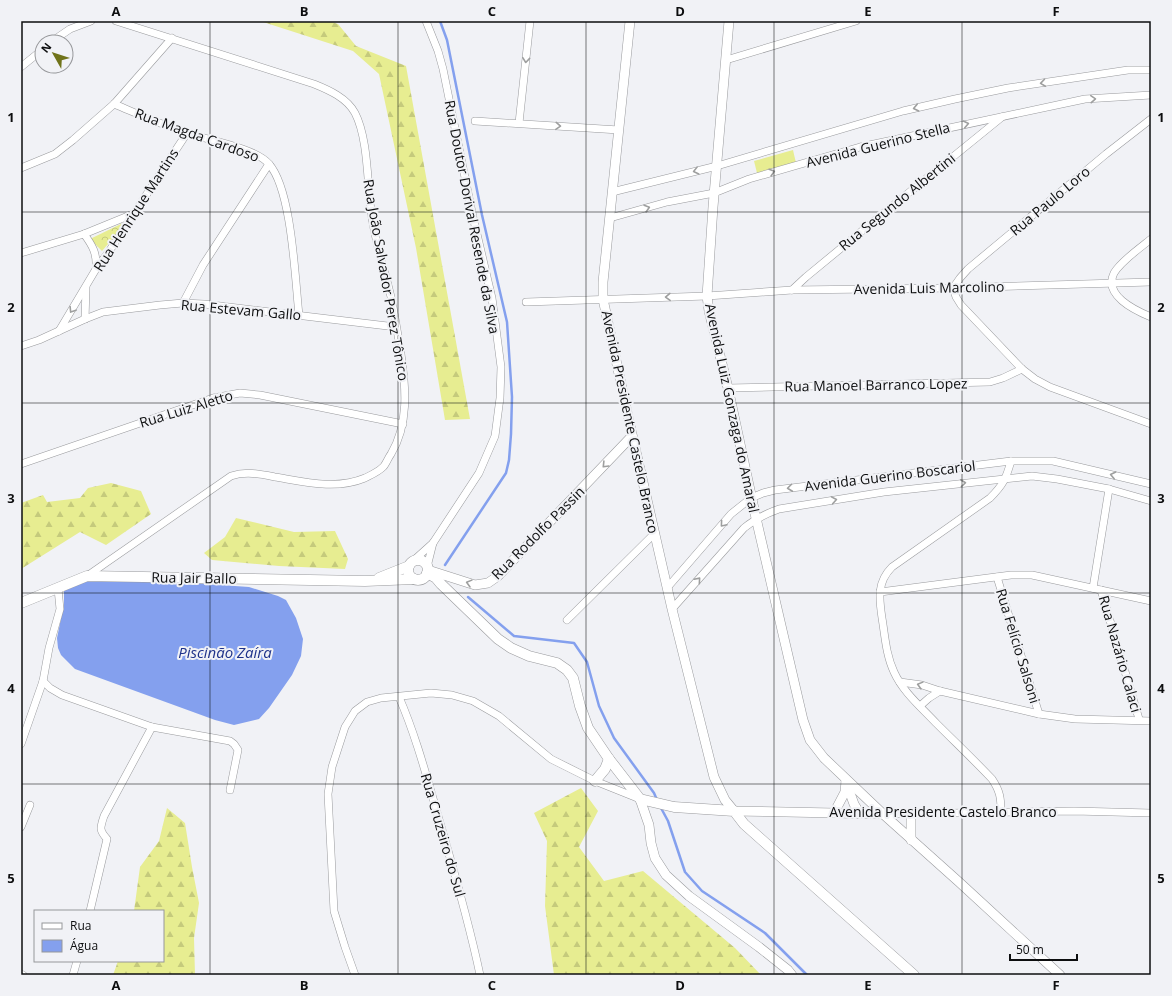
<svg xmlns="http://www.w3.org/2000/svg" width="1172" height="996" font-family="'Open Sans',sans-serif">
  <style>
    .forest { fill: url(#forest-firs) }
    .park { fill: url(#park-crowns) }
    .pitch { fill: #e7ed91 }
    .water { fill: #84a0ee }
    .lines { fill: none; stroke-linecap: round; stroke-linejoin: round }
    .stream { stroke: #84a0ee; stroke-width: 2.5 }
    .minor-casing { stroke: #999a9d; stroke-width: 8 }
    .tertiary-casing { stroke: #999a9d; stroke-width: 10 }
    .secondary-casing { stroke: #999a9d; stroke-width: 11 }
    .minor { stroke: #fff; stroke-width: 7 }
    .tertiary { stroke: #fff; stroke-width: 9 }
    .secondary { stroke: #fff; stroke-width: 10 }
    .oneway { stroke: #9e9f9f }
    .grid { fill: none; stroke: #0d0e0f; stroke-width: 1; stroke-opacity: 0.55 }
    .labels { text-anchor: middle; stroke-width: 4; stroke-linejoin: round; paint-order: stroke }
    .street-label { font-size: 14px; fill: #0d0e0f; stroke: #f1f2f6 }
    .water-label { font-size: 15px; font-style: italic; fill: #1e328a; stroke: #f1f2f6 }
    .neatline { fill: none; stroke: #0d0e0f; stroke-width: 1.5 }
    .grid-label { font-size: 13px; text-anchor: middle; font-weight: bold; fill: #0d0e0f }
  </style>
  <defs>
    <pattern id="forest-firs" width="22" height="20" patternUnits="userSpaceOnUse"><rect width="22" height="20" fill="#e7ed91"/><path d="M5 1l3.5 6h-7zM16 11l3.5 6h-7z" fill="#c5ca7c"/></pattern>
    <pattern id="park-crowns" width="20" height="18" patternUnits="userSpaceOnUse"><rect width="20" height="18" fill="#e7ed91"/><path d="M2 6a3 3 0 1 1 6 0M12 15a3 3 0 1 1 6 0" fill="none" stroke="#c5ca7c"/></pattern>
  </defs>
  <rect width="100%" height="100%" fill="#f1f2f6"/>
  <!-- forest -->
  <g class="forest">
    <path d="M260 21H329L338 24 356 46 406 66 470 419 445 420 416 248 379 74 353 51Z"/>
    <path d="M111 483 141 491 151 514 106 545 80 532 21 569V503L43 495 47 502 80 498 88 488Z"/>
    <path d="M236 518 294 532 335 531 348 559 345 569 279 566 212 560 204 553 225 537Z"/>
    <path d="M581 788 598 811 579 847 604 881 643 871 735 948 761 975H554L545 906 547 841 534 813Z"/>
    <path d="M167 808 185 823 192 867 199 903 194 938 195 975H113L118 961H163V911H134L140 867 159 841Z"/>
  </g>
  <!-- park -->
  <path class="park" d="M125 222 115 236 102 251 90 239Z"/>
  <!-- pitch -->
  <path class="pitch" d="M793 150 796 163 757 173 754 161Z"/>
  <!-- water -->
  <path class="water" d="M89 579 178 582 249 587 278 596 286 600 296 618 303 639 301 656 292 675 269 708 259 719 234 725 215 720 75 669 61 655 58 648 57 638 64 604V589Z"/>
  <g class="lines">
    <!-- stream -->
    <g class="stream">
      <path d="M440 21 447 40 482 215 507 322 512 397 511 434 509 460 506 473 445 565"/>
      <path d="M468 597 514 636 574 643 587 662 599 706 614 738 654 793 657 800"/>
      <path d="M661 808 668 821 685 872 702 891 765 933 807 975"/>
    </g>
    <!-- minor casing -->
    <g class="minor-casing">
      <g id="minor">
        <path d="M51 42 70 29 91 21"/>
        <path d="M726 60 856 21"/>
        <path d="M21 67 42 50"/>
        <path d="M114 104C138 114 162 125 187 133 208 140 256 148 269 164 292 190 295 279 299 315"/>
        <path d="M1151 119 1106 154 968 269 960 278 953 288 956 297 961 305 1022 369 1035 379 1050 387 1151 424"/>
        <path d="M475 121 619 130"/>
        <path d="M519 123 530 21"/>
        <path d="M21 168 55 154 73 140 114 104 172 38"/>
        <path d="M612 192 717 166 903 111 955 99 1008 88 1128 70H1151"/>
        <path d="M610 218 667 202 714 193 749 179 860 147 1085 99 1151 95"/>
        <path d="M84 234C93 246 97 254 96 268"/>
        <path d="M1151 239C1140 248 1121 261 1114 273 1103 295 1134 310 1151 317"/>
        <path d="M21 253 84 234 133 214"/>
        <path d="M792 290 806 277 885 212 1002 117"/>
        <path d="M526 302 707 296 792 290 953 288 1151 282"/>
        <path d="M183 303 203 265 269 164"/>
        <path d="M85 319 86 288"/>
        <path d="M59 331 96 269 110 250 187 133"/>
        <path d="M21 346 39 340 85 319 103 312 160 305 183 303 204 304 396 327"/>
        <path d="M728 388 990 382 1003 378 1022 369"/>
        <path d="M21 464 213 398 240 393 260 395 403 424"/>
        <path d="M413 561 433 543 479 473 495 436 500 398 501 367 492 298 473 217 443 69 438 51 426 21"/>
        <path d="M427 567 433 543"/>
        <path d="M87 576 231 476C246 471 260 474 275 477 305 482 336 490 365 478 371 475 378 472 383 467 386 464 388 458 391 454 409 424 406 388 401 354 398 335 395 316 391 297 385 271 376 245 372 218 367 188 369 140 355 113 347 98 329 90 314 84L116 21"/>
        <path d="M997 577 1039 714"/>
        <path d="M667 588 731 514 751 498 763 493 775 490 1011 461H1053L1151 484"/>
        <path d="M1093 588 1109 489"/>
        <path d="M1101 590 1139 719"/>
        <path d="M880 592 1011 575H1032L1151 601"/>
        <path d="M672 609 744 528C755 519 765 514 779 509L884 492 1032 476 1057 479 1109 489 1151 501"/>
        <path d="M567 620 655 533"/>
        <path d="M43 681 50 688 62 695 152 727 230 741 234 744 238 750 230 790"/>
        <path d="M900 682 922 685 940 691 1039 714 1075 719 1151 721"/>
        <path d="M399 697C416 736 427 778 439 819 454 871 469 922 480 975"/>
        <path d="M920 706 929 698 940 691"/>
        <path d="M21 744 43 681 49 648 60 609 58 589"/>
        <path d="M1001 812C1001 798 1000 791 992 779 974 760 955 742 936 723 921 707 903 692 894 672 886 655 885 636 882 618 879 598 877 582 892 567L990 498C1003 485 1006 479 1011 461"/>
        <path d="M883 814 1074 811 1151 813"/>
        <path d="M21 827 30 805"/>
        <path d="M90 911 107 839C99 830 100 828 104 816L152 727"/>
        <path d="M21 974 23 975"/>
        <path d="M73 975 77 961"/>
        <path d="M355 975 345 947 334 911 328 794 332 767 345 727 355 711 367 702 381 698 431 693 452 695 473 701 499 716 551 759 595 781 640 799"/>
      </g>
    </g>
    <!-- tertiary casing -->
    <g class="tertiary-casing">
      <g id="tertiary">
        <path d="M630 21 603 282V299L629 421 672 609 714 777 725 800 734 811 883 814"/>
        <path d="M729 21 713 207 707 296 709 311 728 388 756 518 803 720 810 740 824 758 883 814 959 882 1060 975"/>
        <path d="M428 570 475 585 488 583 498 576 632 436"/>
        <path d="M846 782 854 804 860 814"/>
        <path d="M640 799 649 825 651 843 655 858 666 875 689 896 759 947 788 970 792 975"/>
        <path d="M834 813 845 792 846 781"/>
        <path d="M911 814V840"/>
      </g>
    </g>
    <!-- secondary casing -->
    <g class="secondary-casing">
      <g id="secondary">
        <circle cx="418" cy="570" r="10"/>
        <path d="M427 573 436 578 441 584 498 639 511 648 529 656 557 663 567 670 573 678 580 706 588 728 609 759 640 799 674 807 734 811 744 824 914 975"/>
        <path d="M379 578 409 566"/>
        <path d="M21 603 87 576 365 581 414 579"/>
        <path d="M595 781 605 769 609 759"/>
      </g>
    </g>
    <!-- minor -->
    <use href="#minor" class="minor"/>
    <!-- tertiary -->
    <use href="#tertiary" class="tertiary"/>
    <!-- secondary -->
    <use href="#secondary" class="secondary"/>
  </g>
  <!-- one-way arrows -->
  <defs><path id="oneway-chevron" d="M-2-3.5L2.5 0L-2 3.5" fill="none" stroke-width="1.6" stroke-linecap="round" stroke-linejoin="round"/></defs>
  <g class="oneway">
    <use href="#oneway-chevron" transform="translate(526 60) rotate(96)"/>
    <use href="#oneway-chevron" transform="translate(1043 83) rotate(172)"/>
    <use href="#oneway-chevron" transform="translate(1093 99) rotate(-4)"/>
    <use href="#oneway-chevron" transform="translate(916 108) rotate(167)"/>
    <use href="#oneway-chevron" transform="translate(966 124) rotate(-12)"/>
    <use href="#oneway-chevron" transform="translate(558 126) rotate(4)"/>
    <use href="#oneway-chevron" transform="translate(696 171) rotate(166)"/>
    <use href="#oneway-chevron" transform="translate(772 172) rotate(-16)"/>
    <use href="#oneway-chevron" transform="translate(647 208) rotate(-16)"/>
    <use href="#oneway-chevron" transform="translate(668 297) rotate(178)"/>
    <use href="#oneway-chevron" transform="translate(72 310) rotate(122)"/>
    <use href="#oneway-chevron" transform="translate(605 465) rotate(134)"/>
    <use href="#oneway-chevron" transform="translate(1113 475) rotate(-167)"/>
    <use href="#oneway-chevron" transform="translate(963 483) rotate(-6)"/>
    <use href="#oneway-chevron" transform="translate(790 488) rotate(173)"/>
    <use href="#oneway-chevron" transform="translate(834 500) rotate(-10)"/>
    <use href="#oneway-chevron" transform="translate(723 524) rotate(130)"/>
    <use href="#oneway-chevron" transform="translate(698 580) rotate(-49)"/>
    <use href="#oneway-chevron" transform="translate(469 583) rotate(-165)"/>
    <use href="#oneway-chevron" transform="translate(920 685) rotate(-165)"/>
  </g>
  <!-- grid -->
  <path class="grid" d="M210 21V975M398 21V975M586 21V975M774 21V975M962 21V975M21 212H1151M21 403H1151M21 593H1151M21 784H1151"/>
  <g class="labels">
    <!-- street labels -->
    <g class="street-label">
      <text transform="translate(197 135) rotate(20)" y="5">Rua Magda Cardoso</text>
      <text transform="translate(878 145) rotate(-14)" y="5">Avenida Guerino Stella</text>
      <text transform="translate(1050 201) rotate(-40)" y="5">Rua Paulo Loro</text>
      <text transform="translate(897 202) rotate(-39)" y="5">Rua Segundo Albertini</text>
      <text transform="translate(136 210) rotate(-57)" y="5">Rua Henrique Martins</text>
      <text transform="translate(472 217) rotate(79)" y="5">Rua Doutor Dorival Resende da Silva</text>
      <text transform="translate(386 280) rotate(80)" y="5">Rua João Salvador Perez Tônico</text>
      <text transform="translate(929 288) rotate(-1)" y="5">Avenida Luis Marcolino</text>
      <text transform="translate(241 310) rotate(5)" y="5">Rua Estevam Gallo</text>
      <text transform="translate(876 385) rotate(-1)" y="5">Rua Manoel Barranco Lopez</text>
      <text transform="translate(732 408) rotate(78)" y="5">Avenida Luiz Gonzaga do Amaral</text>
      <text transform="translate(186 409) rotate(-17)" y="5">Rua Luiz Aletto</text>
      <text transform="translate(630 422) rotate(78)" y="5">Avenida Presidente Castelo Branco</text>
      <text transform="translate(890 476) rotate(-7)" y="5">Avenida Guerino Boscariol</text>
      <text transform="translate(538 533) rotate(-45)" y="5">Rua Rodolfo Passin</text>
      <text transform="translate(194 578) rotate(1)" y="5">Rua Jair Ballo</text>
      <text transform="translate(1018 646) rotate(73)" y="5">Rua Felício Salsoni</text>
      <text transform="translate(1120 654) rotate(74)" y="5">Rua Nazário Calaci</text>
      <text x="943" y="817">Avenida Presidente Castelo Branco</text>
      <text transform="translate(443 835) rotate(74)" y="5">Rua Cruzeiro do Sul</text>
    </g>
    <!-- water labels -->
    <g class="water-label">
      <text x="225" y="658">Piscinão Zaíra</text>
    </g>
  </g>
  <!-- border -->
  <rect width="1172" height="996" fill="none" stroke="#f1f2f6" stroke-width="44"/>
  <!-- legend -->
  <rect x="34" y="910" width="130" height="52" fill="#f1f2f6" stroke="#96979a"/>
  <rect x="42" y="923" width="20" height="6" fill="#ffffff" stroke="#96979a"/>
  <text x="70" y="930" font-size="12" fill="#0d0e0f">Rua</text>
  <rect x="42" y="940" width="20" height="12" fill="#84a0ee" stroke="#96979a"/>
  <text x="70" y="950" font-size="12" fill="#0d0e0f">Água</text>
  <!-- north arrow -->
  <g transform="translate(54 54) rotate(309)"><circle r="19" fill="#f1f2f6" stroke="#96979a"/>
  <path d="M0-3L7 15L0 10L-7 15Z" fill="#70731a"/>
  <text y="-6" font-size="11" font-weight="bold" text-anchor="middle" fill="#0d0e0f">N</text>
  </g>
  <!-- scale -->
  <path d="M1010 954v6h67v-6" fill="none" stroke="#0d0e0f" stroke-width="2"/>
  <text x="1016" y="954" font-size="12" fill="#0d0e0f" stroke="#f1f2f6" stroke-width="3" paint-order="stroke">50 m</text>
  <rect x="22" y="22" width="1128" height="952" class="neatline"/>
  <g class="grid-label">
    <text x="116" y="16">A</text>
    <text x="304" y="16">B</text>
    <text x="492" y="16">C</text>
    <text x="680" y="16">D</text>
    <text x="868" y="16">E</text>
    <text x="1056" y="16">F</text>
    <text x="11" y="122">1</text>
    <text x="1161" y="122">1</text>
    <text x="11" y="312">2</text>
    <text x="1161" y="312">2</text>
    <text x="11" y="503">3</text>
    <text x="1161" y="503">3</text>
    <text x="11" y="693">4</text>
    <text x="1161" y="693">4</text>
    <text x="11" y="883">5</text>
    <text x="1161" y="883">5</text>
    <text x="116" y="990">A</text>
    <text x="304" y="990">B</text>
    <text x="492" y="990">C</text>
    <text x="680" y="990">D</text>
    <text x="868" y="990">E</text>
    <text x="1056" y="990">F</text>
  </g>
</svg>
